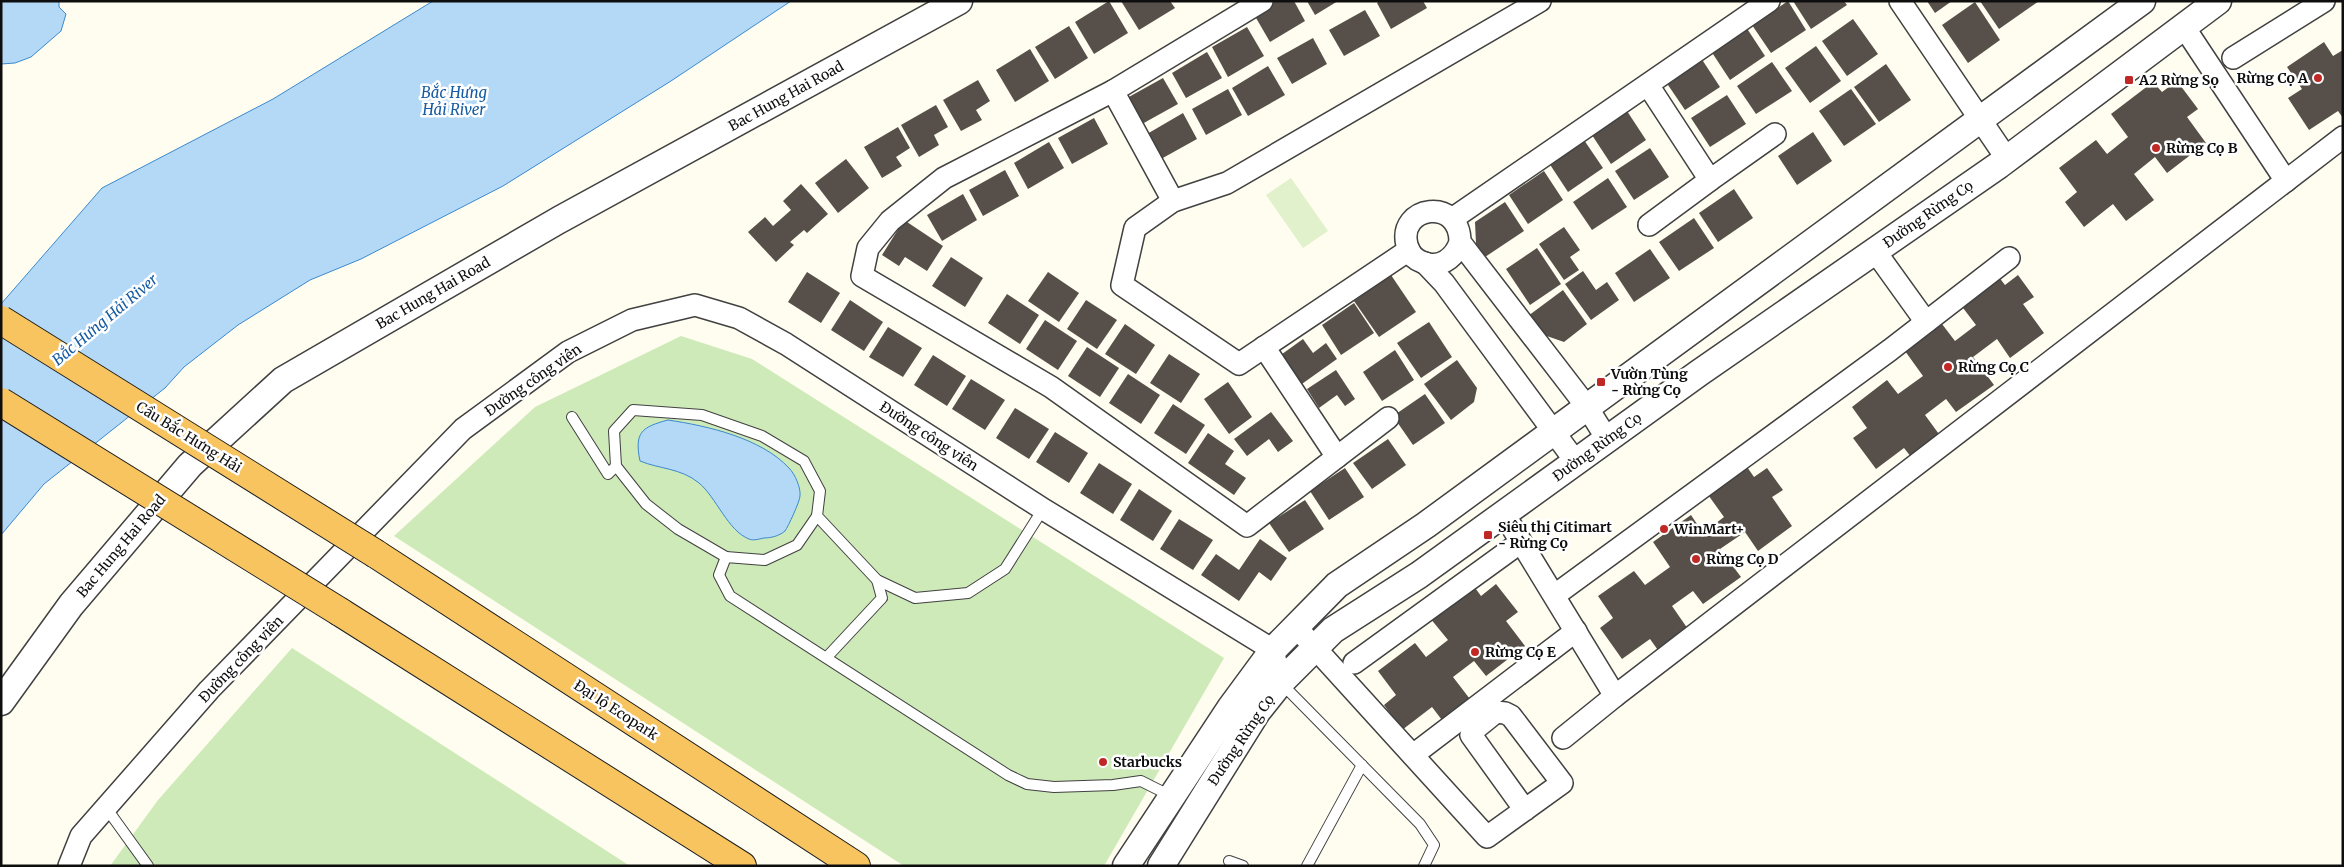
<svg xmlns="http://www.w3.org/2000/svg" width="2344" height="867" font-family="Merriweather,serif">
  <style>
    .green { fill: #cfeab9 }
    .pitch { fill: #e1f1cb }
    .water { fill: #b4d9f6; stroke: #3b89ce }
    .building { fill: #57504a }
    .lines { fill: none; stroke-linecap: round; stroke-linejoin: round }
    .service-casing { stroke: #414141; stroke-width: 12 }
    .minor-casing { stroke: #414141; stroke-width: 24 }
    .tertiary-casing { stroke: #414141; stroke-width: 29 }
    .trunk-casing { stroke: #1f1f1f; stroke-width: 30 }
    .service { stroke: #fff; stroke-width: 10 }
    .minor { stroke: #fff; stroke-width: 21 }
    .tertiary { stroke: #fff; stroke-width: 26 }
    .trunk { stroke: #f7c45f; stroke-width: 28 }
    .trunk-bridge-casing { stroke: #1f1f1f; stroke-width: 30; stroke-linecap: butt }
    .trunk-bridge { stroke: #f7c45f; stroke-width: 28 }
    .poi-dot { fill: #bf2825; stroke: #fff; stroke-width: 2 }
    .labels { text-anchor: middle; stroke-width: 5; stroke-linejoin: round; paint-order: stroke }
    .poi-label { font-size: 14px; font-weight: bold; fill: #0e0e0e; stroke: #fff; text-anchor: start }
    .street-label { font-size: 14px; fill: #0e0e0e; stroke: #fff }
    .water-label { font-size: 15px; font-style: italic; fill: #165ba1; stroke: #fff }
  </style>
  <rect width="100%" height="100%" fill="#fffdef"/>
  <!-- green -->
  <g class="green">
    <path d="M681 336 752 359 1224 658 1104 866H904L394 536 535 407Z"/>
    <path d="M292 648 630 866H110L158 800Z"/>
  </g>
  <!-- pitch -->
  <path class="pitch" d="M1291 178 1328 231 1303 248 1266 195Z"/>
  <!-- water -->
  <g class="water">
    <path d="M1 1H59V7L66 14 61 31 31 57 15 63 1 64Z"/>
    <path d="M433 1H791L671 81 503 186 361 259 310 280 238 325 184 367 165 388 44 484 1 535V304L102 188 273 99Z"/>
    <path d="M668 420C708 426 761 438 789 468 795 474 801 488 800 496 800 501 788 527 785 531 779 536 771 538 764 538 759 539 753 541 749 539 728 531 716 497 699 483 681 468 659 469 640 461 634 432 642 427 668 420Z"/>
  </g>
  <!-- building -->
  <g class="building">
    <path d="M1109 1 1128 33 1094 54 1075 22Z"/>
    <path d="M1121 1H1170L1175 8 1139 30Z"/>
    <path d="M1270 1H1294L1305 21 1270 42 1252 11Z"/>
    <path d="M1307 1H1338L1315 15Z"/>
    <path d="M1379 1H1423L1427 8 1391 29 1377 3Z"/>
    <path d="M1788 1 1806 30 1771 53 1752 25Z"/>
    <path d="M1793 1H1844L1847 5 1811 29Z"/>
    <path d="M1927 1H1952L1935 13Z"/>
    <path d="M1980 1H2039L1999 29Z"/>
    <path d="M1975 2 2000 40 1968 63 1942 25Z"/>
    <path d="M1365 10 1380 36 1344 56 1329 30Z"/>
    <path d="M1853 19 1878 54 1847 76 1822 41Z"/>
    <path d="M1069 26 1088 58 1055 79 1035 47Z"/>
    <path d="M1247 27 1264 56 1228 77 1212 47Z"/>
    <path d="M1746 27 1765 56 1730 80 1711 51Z"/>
    <path d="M1313 38 1327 64 1292 84 1277 58Z"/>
    <path d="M2324 42 2333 56 2343 50V118L2338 111 2309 130 2288 98 2302 89 2287 67Z"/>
    <path d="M1816 46 1841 81 1810 103 1785 68Z"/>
    <path d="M1030 49 1049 81 1015 102 996 70Z"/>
    <path d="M1207 52 1222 78 1186 98 1172 73Z"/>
    <path d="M1701 58 1720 87 1685 110 1666 82Z"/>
    <path d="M1772 62 1792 91 1756 114 1737 86Z"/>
    <path d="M1886 64 1911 100 1879 122 1854 87Z"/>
    <path d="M1268 66 1285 95 1248 116 1232 88Z"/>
    <path d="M1163 78 1178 104 1142 124 1127 98Z"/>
    <path d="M978 80 990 101 976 110 982 120 961 131 943 100Z"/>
    <path d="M2177 81 2198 109 2187 117 2206 143 2167 173 2155 157 2134 174 2154 200 2126 221 2113 204 2084 227 2065 202 2077 192 2059 168 2096 140 2107 154 2128 137 2111 114 2153 82 2162 92Z"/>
    <path d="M1228 89 1242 115 1206 135 1192 109Z"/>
    <path d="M1851 89 1876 124 1844 146 1819 111Z"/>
    <path d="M1727 95 1746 124 1710 147 1691 118Z"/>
    <path d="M936 105 948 127 934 135 939 145 919 157 901 125Z"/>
    <path d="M1627 111 1646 140 1611 164 1592 135Z"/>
    <path d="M1183 113 1197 139 1161 159 1147 134Z"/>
    <path d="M1094 118 1108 144 1072 164 1058 138Z"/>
    <path d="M898 127 910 148 896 157 902 166 882 178 864 147Z"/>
    <path d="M1813 132 1832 161 1797 185 1778 156Z"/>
    <path d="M1584 140 1603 168 1568 192 1549 163Z"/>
    <path d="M1049 142 1064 168 1028 189 1014 163Z"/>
    <path d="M1650 148 1669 177 1634 200 1615 171Z"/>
    <path d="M846 159 869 188 838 213 815 183Z"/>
    <path d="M1005 170 1019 196 983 216 969 190Z"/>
    <path d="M1544 171 1563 200 1528 224 1509 195Z"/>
    <path d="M1608 178 1627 207 1592 230 1573 202Z"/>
    <path d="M801 184 828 214 807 233 804 230 790 242 794 245 776 262 748 232 765 217 773 226 791 210 783 201Z"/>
    <path d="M1734 189 1753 218 1718 242 1699 213Z"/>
    <path d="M963 194 977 220 942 241 927 215Z"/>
    <path d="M1505 202 1524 231 1485 257 1476 244 1475 222Z"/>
    <path d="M1694 218 1714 248 1679 271 1659 242Z"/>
    <path d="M904 220 943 246 927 271 905 257 899 266 882 255Z"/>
    <path d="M1564 227 1580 250 1570 257 1579 270 1564 280 1539 244Z"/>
    <path d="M1537 248 1561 284 1530 305 1506 269Z"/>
    <path d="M1650 249 1670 278 1634 302 1615 273Z"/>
    <path d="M951 257 983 278 965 307 932 286Z"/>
    <path d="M1583 271 1596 290 1607 282 1619 300 1591 320 1565 284Z"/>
    <path d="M807 272 840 293 821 323 788 302Z"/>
    <path d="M1048 272 1079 293 1059 322 1028 301Z"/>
    <path d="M1995 272 2005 285 2018 275 2034 297 2023 304 2044 333 2010 358 1997 339 1973 357 1994 385 1956 412 1946 399 1925 415 1944 441 1915 462 1904 448 1876 469 1853 438 1867 428 1852 407 1887 380 1898 394 1923 376 1905 351 1942 324 1955 341 1976 325 1957 300Z"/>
    <path d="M1391 275 1416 312 1379 337 1354 301Z"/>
    <path d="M1563 290 1587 324 1564 342 1541 334 1528 316Z"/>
    <path d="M1007 294 1039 315 1020 344 988 323Z"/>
    <path d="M850 300 883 322 864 351 831 330Z"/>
    <path d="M1086 300 1117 320 1097 349 1067 329Z"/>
    <path d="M1354 303 1374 333 1341 355 1322 325Z"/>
    <path d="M1045 320 1077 341 1058 370 1026 349Z"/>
    <path d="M1429 322 1452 357 1421 378 1397 343Z"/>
    <path d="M1125 324 1155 345 1136 374 1105 354Z"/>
    <path d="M888 327 922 348 903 377 869 357Z"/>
    <path d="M1303 339 1313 353 1326 343 1337 359 1299 386 1278 357Z"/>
    <path d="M1087 347 1119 368 1100 397 1068 376Z"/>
    <path d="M1395 350 1414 380 1382 401 1363 372Z"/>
    <path d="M1169 354 1200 374 1181 403 1150 383Z"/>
    <path d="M933 355 966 376 947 406 914 385Z"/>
    <path d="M1457 360 1477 388 1474 402 1451 420 1424 384Z"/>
    <path d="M1336 370 1355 399 1345 406 1337 395 1319 408 1307 389Z"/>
    <path d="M1128 374 1160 395 1141 424 1109 403Z"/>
    <path d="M971 379 1005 400 985 430 952 409Z"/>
    <path d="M1228 382 1252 417 1229 434 1204 399Z"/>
    <path d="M1425 394 1445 423 1413 445 1393 416Z"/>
    <path d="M1173 404 1205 425 1186 454 1154 433Z"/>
    <path d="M1015 408 1049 429 1029 459 996 438Z"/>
    <path d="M1271 412 1293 441 1278 452 1269 439 1247 456 1234 439Z"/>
    <path d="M1055 432 1088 453 1069 483 1036 462Z"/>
    <path d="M1208 433 1234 451 1225 464 1246 478 1234 495 1188 463Z"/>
    <path d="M1388 439 1406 465 1372 489 1353 463Z"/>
    <path d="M1099 463 1132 484 1113 514 1080 493Z"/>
    <path d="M1745 464 1754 477 1767 468 1783 490 1772 497 1792 526 1758 551 1745 532 1720 549 1741 577 1703 604 1693 591 1672 606 1690 632 1660 653 1650 639 1622 659 1600 628 1613 618 1598 596 1634 571 1645 585 1670 567 1653 542 1691 515 1703 533 1724 517 1706 492Z"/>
    <path d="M1345 468 1364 497 1329 520 1310 491Z"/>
    <path d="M1139 489 1172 511 1153 541 1120 520Z"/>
    <path d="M1305 500 1324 529 1289 552 1269 523Z"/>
    <path d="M1179 519 1213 540 1193 570 1160 549Z"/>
    <path d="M1260 539 1287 558 1271 581 1259 572 1239 601 1201 575 1216 554 1239 570Z"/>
    <path d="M1496 584 1518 612 1506 621 1525 646 1486 676 1474 661 1453 677 1473 703 1445 724 1432 707 1402 730 1384 705 1396 695 1378 671 1415 643 1426 657 1448 640 1430 618 1473 585 1481 596Z"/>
  </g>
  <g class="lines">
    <!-- service casing -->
    <g class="service-casing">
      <g id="service">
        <path d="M572 417 608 474 616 466 614 431 633 410 702 415 762 436 804 461 820 491 817 516 877 580 915 598 968 593 1005 569 1043 509"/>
        <path d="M616 466 646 504 678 529 726 557"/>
        <path d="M817 516 797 545 765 560 726 557 719 575 730 596 1008 775 1027 784 1054 787 1113 785 1141 781 1171 796"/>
        <path d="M827 657 882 598 877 580"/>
        <path d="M1281 683 1420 824 1434 845 1424 866"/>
        <path d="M107 809 148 866"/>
        <path d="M1229 861 1243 866"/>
        <path d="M1307 866 1362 765"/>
      </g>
    </g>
    <!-- minor casing -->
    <g class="minor-casing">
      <g id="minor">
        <path d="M1900 1 2007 159"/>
        <path d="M2184 27 2286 181"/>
        <path d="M2233 58 2324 1"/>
        <path d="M1648 85 1710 180 1775 134"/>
        <path d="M1113 91 944 178 890 221 868 248 862 276 1051 387 1247 526 1337 457 1264 347"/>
        <path d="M1173 201 1113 91 1262 1"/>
        <path d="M1452 219 1769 1"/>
        <path d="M1649 225 1710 180"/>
        <path d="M1460 242C1455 258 1439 270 1422 262 1414 259 1409 253 1407 245 1397 206 1460 196 1460 242L1587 407 1607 439"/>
        <path d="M1409 250 1239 364 1122 285 1135 228 1173 201 1227 183 1540 1"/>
        <path d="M1875 251 1926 322"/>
        <path d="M1425 263 1444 283 1576 462"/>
        <path d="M1337 457 1388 418"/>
        <path d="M1504 514 1615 696"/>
        <path d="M1555 595 1890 350 2009 258"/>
        <path d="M1296 627 1487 837 1562 783 1511 716 1505 713 1496 712 1475 729 1471 735 1525 810"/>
        <path d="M1354 663 1521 542"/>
        <path d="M1563 738 1615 696 2343 137"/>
        <path d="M1413 755 1576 631"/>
        <path d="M69 866 81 836 209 690 463 429 568 352 632 320 695 305 739 318 786 344 1043 509 1273 650 1277 666"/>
      </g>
    </g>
    <!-- tertiary casing -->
    <g class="tertiary-casing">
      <g id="tertiary">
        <path d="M1 702 71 605 190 465 283 380 559 220 959 1"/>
        <path d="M1126 866 1231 707 1273 650 1337 585 1426 525 2142 1"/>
        <path d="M1161 866 1257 712 1281 682 1333 630 1419 575 1699 373 1999 165 2218 1"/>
      </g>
    </g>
    <!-- trunk casing -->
    <g class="trunk-casing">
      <g id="trunk">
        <path d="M376 554 856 866"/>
        <path d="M340 612 742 866"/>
      </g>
    </g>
    <!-- service -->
    <use href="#service" class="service"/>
    <!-- minor -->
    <use href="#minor" class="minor"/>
    <!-- tertiary -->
    <use href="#tertiary" class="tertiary"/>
    <!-- trunk -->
    <use href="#trunk" class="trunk"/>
    <!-- trunk-bridge casing -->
    <g class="trunk-bridge-casing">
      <g id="trunk-bridge">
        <path d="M1 320 376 554"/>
        <path d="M1 402 340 612"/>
      </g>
    </g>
    <!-- trunk-bridge -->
    <use href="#trunk-bridge" class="trunk-bridge"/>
  </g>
  <!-- markers -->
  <g class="poi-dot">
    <circle cx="2318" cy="78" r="5"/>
    <rect x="2124" y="75" width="10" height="10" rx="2.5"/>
    <circle cx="2156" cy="148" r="5"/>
    <circle cx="1948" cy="367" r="5"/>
    <rect x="1596" y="377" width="10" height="10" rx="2.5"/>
    <circle cx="1664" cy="529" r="5"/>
    <rect x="1483" y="530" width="10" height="10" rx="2.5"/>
    <circle cx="1696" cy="559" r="5"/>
    <circle cx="1475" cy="652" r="5"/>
    <circle cx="1103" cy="762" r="5"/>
  </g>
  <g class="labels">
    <!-- poi labels -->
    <g class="poi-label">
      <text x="2308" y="83" text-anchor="end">Rừng Cọ A</text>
      <text x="2139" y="85">A2 Rừng Sọ</text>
      <text x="2166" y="153">Rừng Cọ B</text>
      <text x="1958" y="372">Rừng Cọ C</text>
      <text x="1611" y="379">Vườn Tùng<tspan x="1611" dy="16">- Rừng Cọ</tspan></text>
      <text x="1498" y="532">Siêu thị Citimart<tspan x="1498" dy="16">- Rừng Cọ</tspan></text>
      <text x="1674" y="534">WinMart+</text>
      <text x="1706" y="564">Rừng Cọ D</text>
      <text x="1485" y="657">Rừng Cọ E</text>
      <text x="1113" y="767">Starbucks</text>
    </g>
    <!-- street labels -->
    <g class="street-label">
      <text transform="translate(786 96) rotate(-29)" y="5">Bac Hung Hai Road</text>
      <text transform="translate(1928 214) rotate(-35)" y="5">Đường Rừng Cọ</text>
      <text transform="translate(433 293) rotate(-30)" y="5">Bac Hung Hai Road</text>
      <text transform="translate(533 380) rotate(-35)" y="5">Đường công viên</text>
      <text transform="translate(929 436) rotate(33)" y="5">Đường công viên</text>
      <text transform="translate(189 437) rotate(32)" y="5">Cầu Bắc Hưng Hải</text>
      <text transform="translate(1597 447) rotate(-36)" y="5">Đường Rừng Cọ</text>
      <text transform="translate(121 546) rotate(-50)" y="5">Bac Hung Hai Road</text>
      <text transform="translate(241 659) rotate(-46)" y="5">Đường công viên</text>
      <text transform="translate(616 710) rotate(33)" y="5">Đại lộ Ecopark</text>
      <text transform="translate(1241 740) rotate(-56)" y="5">Đường Rừng Cọ</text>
    </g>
    <!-- water labels -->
    <g class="water-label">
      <text x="454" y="98">Bắc Hưng<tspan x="454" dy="17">Hải River</tspan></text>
      <text transform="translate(105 320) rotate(-40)" y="5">Bắc Hưng Hải River</text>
    </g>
  </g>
  <!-- border -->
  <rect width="2344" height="867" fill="none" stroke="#0e0e0e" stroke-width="5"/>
</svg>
